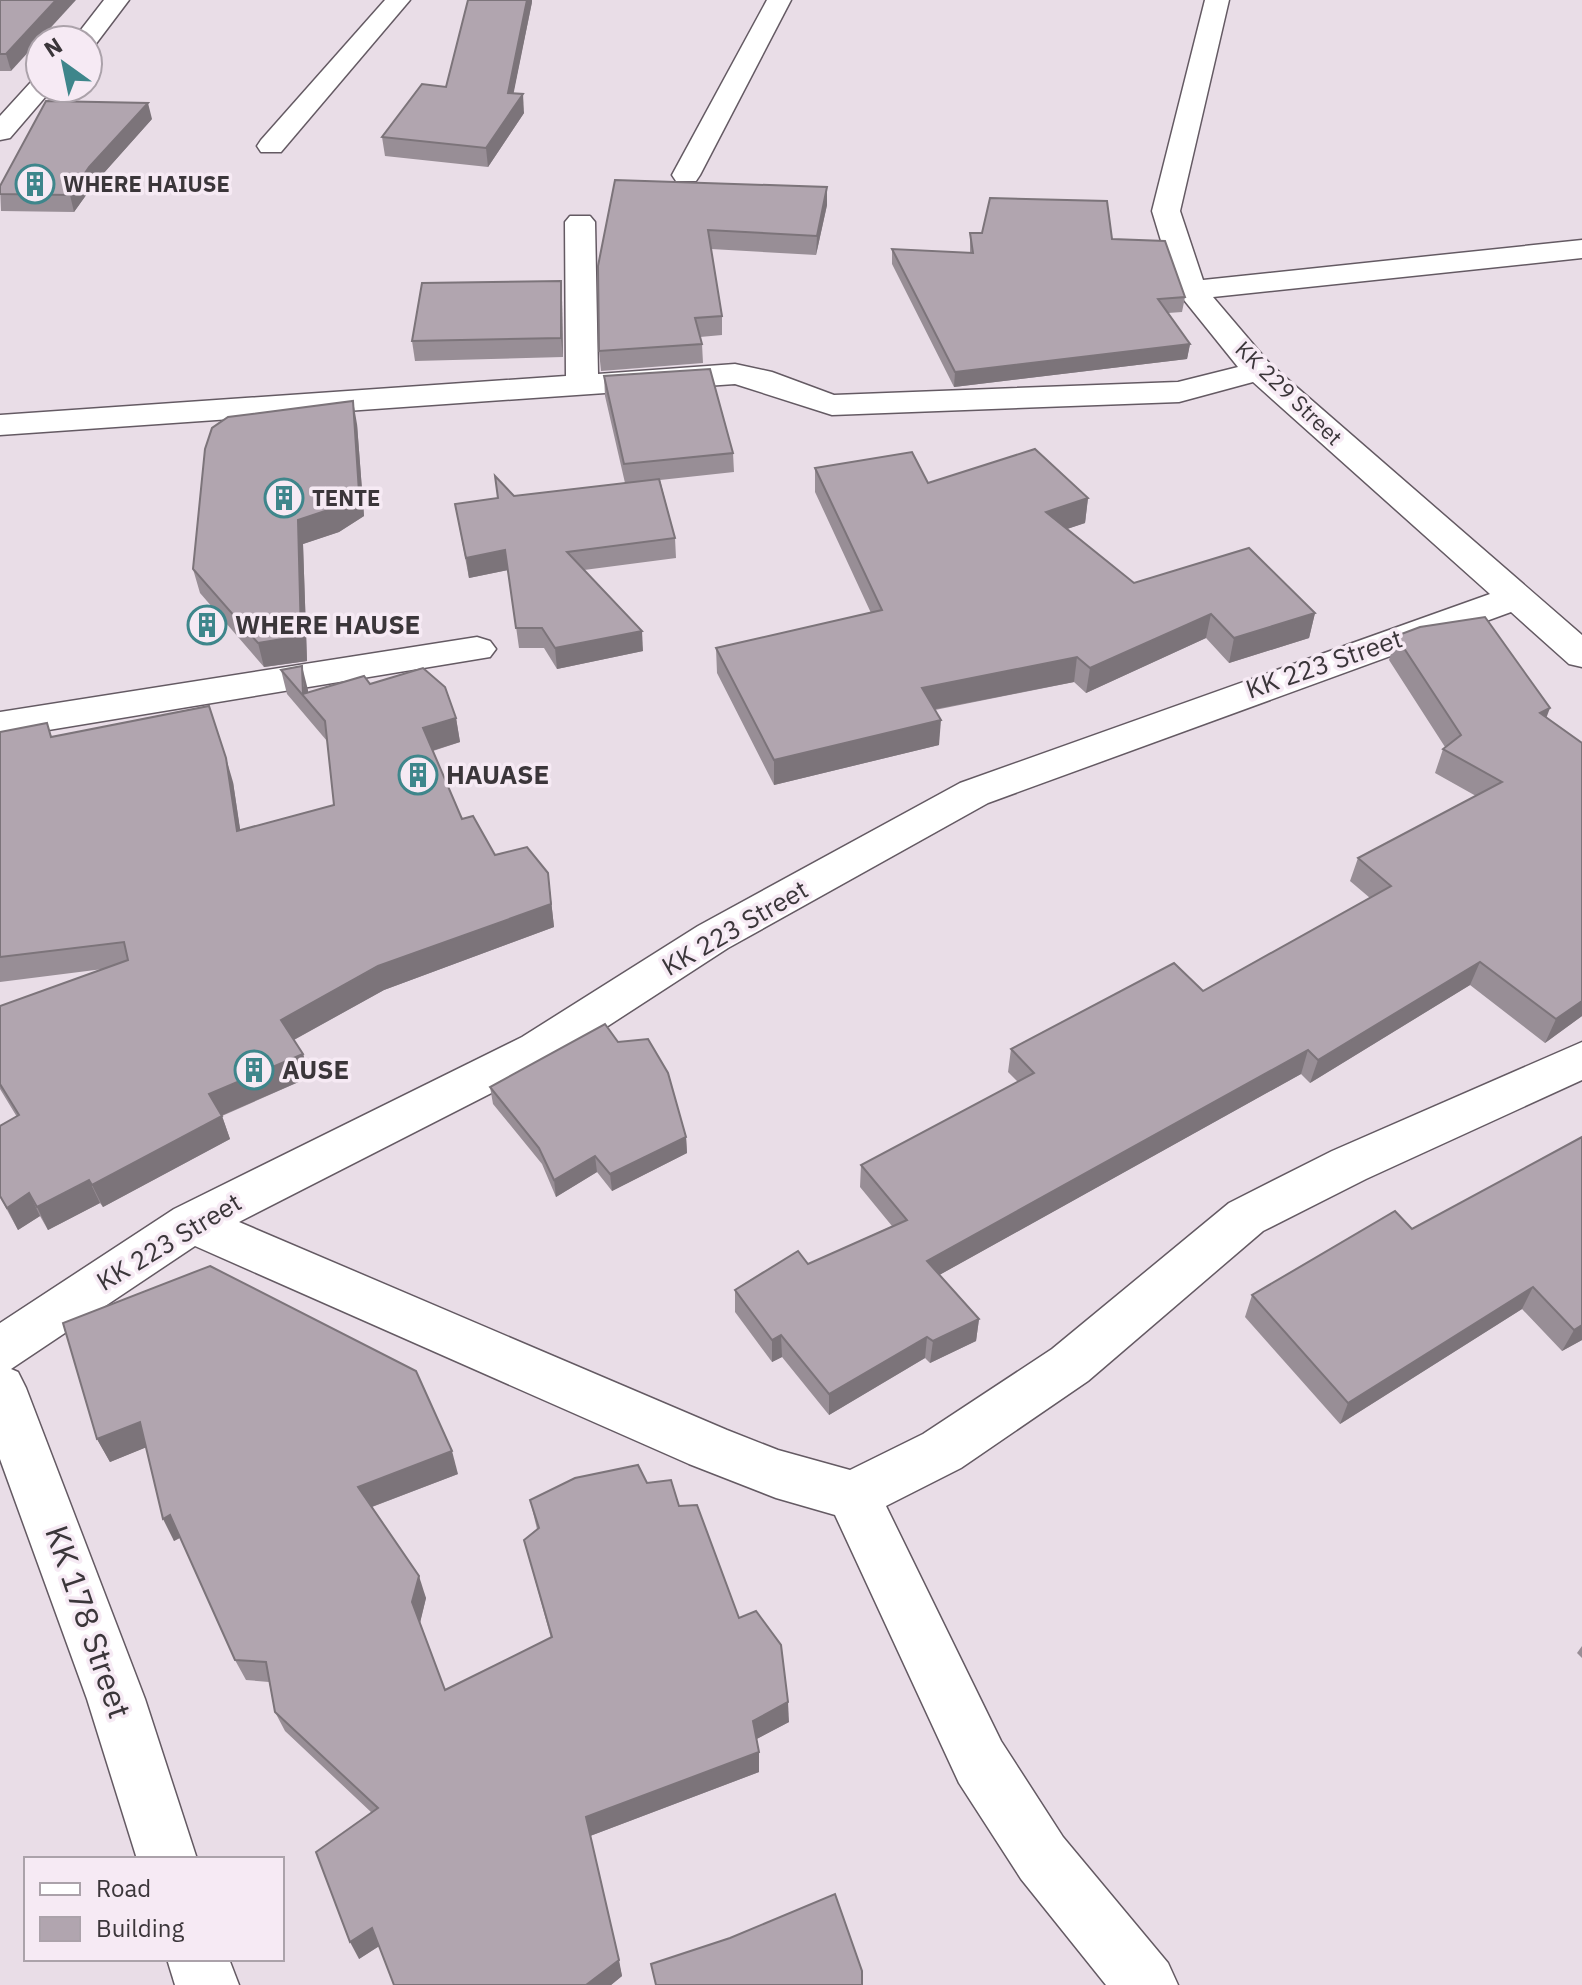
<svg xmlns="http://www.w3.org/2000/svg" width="1582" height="1985" font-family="'IBM Plex Sans',sans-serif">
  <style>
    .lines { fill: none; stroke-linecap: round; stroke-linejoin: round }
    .minor-casing { stroke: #645a63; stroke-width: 3 }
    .minor { fill: #fff; fill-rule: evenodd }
    .wall { fill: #988e96 }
    .shaded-wall { fill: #7c747a }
    .building { fill: #b1a5af; stroke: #7c747a; stroke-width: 2 }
    .labels { text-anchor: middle; stroke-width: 7; stroke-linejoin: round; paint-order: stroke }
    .far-poi-label { font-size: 22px; font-weight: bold; fill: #3b363a; stroke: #f6eaf4; text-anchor: start }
    .far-street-label { font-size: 22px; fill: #3b363a; stroke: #f6eaf4 }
    .poi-label { font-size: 26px; font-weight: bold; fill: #3b363a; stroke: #f6eaf4; text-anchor: start }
    .street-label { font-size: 26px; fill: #3b363a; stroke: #f6eaf4 }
    .near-street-label { font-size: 32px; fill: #3b363a; stroke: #f6eaf4 }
  </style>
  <rect width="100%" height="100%" fill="#e9dde7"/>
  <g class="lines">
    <!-- minor casing -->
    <g class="minor-casing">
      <g id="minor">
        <path d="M104 0H129L95 45 88 47V40H73Z"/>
        <path d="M385 0H410L281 152H261L257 146 261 140Z"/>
        <path d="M767 0H791L700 175 696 181H676L672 175Z"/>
        <path d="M1205 0H1229L1180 211 1203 280 1582 240V258L1213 297 1270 364 1582 635V667L1569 664 1511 612 988 803 728 948 554 1061 239 1222 727 1430 778 1450 850 1470 923 1434 1052 1349 1229 1203 1332 1151 1582 1042V1080L1366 1179 1263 1231 1088 1381 961 1468 886 1506 1001 1741 1063 1837 1168 1963 1178 1985H1106L1021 1879 959 1783 835 1515 776 1498 689 1464 195 1246 11 1369 18 1372 26 1388 145 1699 197 1859H137L87 1699 0 1459V1323L174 1209 522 1037 698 926 960 783 1490 594 1253 382 1179 402 832 415 735 384 0 435V415L566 376 565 222 570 216H590L595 222 598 374 735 364 772 372 834 395 1178 382 1238 367 1176 290 1152 211Z"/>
        <path d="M40 80V88H53L10 138 0 140V116L31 82Z"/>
        <path d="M477 637 490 641 496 649 490 657 0 738V712Z"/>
        <path d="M167 1959H229L239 1985H175Z"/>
      </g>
    </g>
    <!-- minor -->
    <use href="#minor" class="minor"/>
  </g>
  <!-- wall -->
  <g class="wall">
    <path d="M0 0 11 71H0Z"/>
    <path d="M532 2 513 94 524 113 488 167 385 156 382 137 446 87Z"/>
    <path d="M152 119 94 184 74 212 1 211 0 186Z"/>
    <path d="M615 180 827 205 816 255 711 249 722 316V335L700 337 702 344 703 363 601 371 599 351Z"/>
    <path d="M970 233 1112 239 1185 297 1182 312 1168 313 1190 344 1187 359 954 387 892 264V249L970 253Z"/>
    <path d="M562 300 563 357 415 361 412 341Z"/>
    <path d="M604 376 733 453 734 472 660 480 675 538 676 558 584 570 643 651 557 669 544 648H519L508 570 469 578 455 504 514 496 625 483 605 396Z"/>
    <path d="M357 424 364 516 339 532 303 544 307 661 264 667 200 593 193 569Z"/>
    <path d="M815 468 928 483 1088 498 1085 523 1067 529 1134 583 1315 613 1309 638 1229 663 1206 638 1086 693 1074 682 935 710 939 745 774 785 717 673 716 648 871 613 815 492Z"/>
    <path d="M1396 636 1546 717 1582 743V1016L1545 1043 1470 985 1310 1083 1301 1074 939 1275 979 1319 976 1341 930 1363 925 1358 829 1415 782 1357 772 1362 735 1312V1290L808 1264 892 1226 860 1187 861 1165 1018 1082 1008 1072 1011 1049 1203 991 1370 898 1350 881 1358 858 1476 796 1435 773 1443 749 1445 747 1389 660Z"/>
    <path d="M281 670 308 690V693L370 684 456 718 460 742 433 751 462 819 495 855 548 873 554 927 384 990 294 1040 303 1054 310 1077 222 1116 230 1139 103 1207 100 1203 48 1230 40 1216 18 1230 0 1197V1126L17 1117 0 1089V1006L103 969 0 982V732L52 737 233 782 240 830 334 805 327 741 287 694Z"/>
    <path d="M490 1087 686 1137 687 1153 612 1191 597 1172 556 1197 542 1164 493 1104Z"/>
    <path d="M1582 1137V1340L1562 1351 1522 1309 1340 1424 1245 1317 1252 1295 1412 1229Z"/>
    <path d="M97 1439 458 1474 372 1507 426 1598 420 1622 445 1690 551 1638 524 1540 537 1529 530 1500 647 1483 679 1506 739 1618 789 1722 756 1739 759 1752V1772L590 1836 622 1976 611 1985H394L379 1946 359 1959 372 1813 285 1731 275 1712 269 1682 246 1680 235 1660 180 1538 174 1541 146 1447 110 1462Z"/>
    <path d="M1582 1646V1658L1577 1653Z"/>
  </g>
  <!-- shaded-wall -->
  <g class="shaded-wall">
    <path d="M56 0H76L11 71 6 54Z"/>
    <path d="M527 0H532V2L510 111 508 93Z"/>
    <path d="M523 94 524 113 488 167 486 148Z"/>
    <path d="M148 103 152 119 94 184 74 212 70 195 89 167Z"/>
    <path d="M827 187V205L816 255 817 236Z"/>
    <path d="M561 281 562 300 563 357 561 338Z"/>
    <path d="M1190 344 1187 359 954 387 955 372Z"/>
    <path d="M353 401 357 424 364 516 339 532 303 544 307 661 264 667 258 643 298 520Z"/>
    <path d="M1088 498 1085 523 1043 537 1046 512Z"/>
    <path d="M505 550 508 570 469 578 466 558Z"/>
    <path d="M1315 613 1309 638 1229 663 1234 638Z"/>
    <path d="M1211 614 1206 638 1086 693 1090 668Z"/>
    <path d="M642 631 643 651 557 669 555 648Z"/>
    <path d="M1077 657 1074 682 920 712 922 688Z"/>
    <path d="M302 666 308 690V702L304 696Z"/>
    <path d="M1550 708 1541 732 1540 713Z"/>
    <path d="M456 718 460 742 428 752 423 728Z"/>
    <path d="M941 720 939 745 774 785V760Z"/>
    <path d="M226 758 233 782 244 855 237 831Z"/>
    <path d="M548 873 554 927 384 990 288 1043 281 1020Z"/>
    <path d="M1480 962 1470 985 1310 1083 1318 1060Z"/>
    <path d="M1582 1001V1016L1545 1043 1556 1019Z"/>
    <path d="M1308 1050 1301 1074 925 1283 927 1261Z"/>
    <path d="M303 1054 310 1077 218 1117 209 1094Z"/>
    <path d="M222 1116 230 1139 103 1207 92 1185Z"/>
    <path d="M686 1137 687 1153 612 1191 610 1174Z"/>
    <path d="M595 1156 597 1172 556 1197 554 1180Z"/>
    <path d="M89 1180 100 1203 48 1230 37 1207Z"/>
    <path d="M29 1193 40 1216 18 1230 7 1208Z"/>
    <path d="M1533 1287 1522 1309 1340 1424 1348 1403Z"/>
    <path d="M979 1319 976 1341 930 1363 933 1341Z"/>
    <path d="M1582 1325V1340L1562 1351 1574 1330Z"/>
    <path d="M781 1335 782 1357 772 1362V1340Z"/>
    <path d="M927 1337 925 1358 829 1415V1394Z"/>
    <path d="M140 1422 152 1445 110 1462 97 1439Z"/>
    <path d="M452 1451 458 1474 366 1509 358 1487Z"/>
    <path d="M170 1515 181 1537 174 1541 163 1519Z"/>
    <path d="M419 1576 426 1598 420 1623 412 1602Z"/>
    <path d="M788 1702 789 1722 753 1741V1721Z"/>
    <path d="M759 1752V1772L590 1836 586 1817Z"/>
    <path d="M372 1928 381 1945 359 1959 350 1942Z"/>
    <path d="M619 1960 622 1976 611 1985H586Z"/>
  </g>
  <!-- building -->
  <g class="building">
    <path d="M0 0H56L6 54H0Z"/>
    <path d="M468 0H527L508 93 523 94 486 148 382 137 422 84 446 87Z"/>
    <path d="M46 101 148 103 89 167 70 195 0 194V186Z"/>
    <path d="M615 180 827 187 817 236 708 230 722 316 695 318 702 344 599 351 598 266Z"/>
    <path d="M990 198 1107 201 1112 239 1165 241 1185 297 1158 299 1190 344 955 372 892 249 973 253 970 233H982Z"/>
    <path d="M561 281V338L412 341 422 283Z"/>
    <path d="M710 369 733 453 624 464 604 376Z"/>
    <path d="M353 401 359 492 334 508 298 520 301 636 258 643 193 569 205 449 212 428 228 417Z"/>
    <path d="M1035 449 1088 498 1046 512 1134 583 1249 548 1315 613 1234 638 1211 614 1090 668 1077 657 922 688 941 720 774 760 716 648 882 610 815 468 912 452 928 483Z"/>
    <path d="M495 476 514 496 659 479 675 538 567 552 642 631 555 648 542 628H516L505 550 466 558 455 504 498 498Z"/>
    <path d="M1485 617 1550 708 1540 713 1582 743V1001L1556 1019 1480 962 1318 1060 1308 1050 927 1261 979 1319 933 1341 927 1337 829 1394 781 1335 772 1340 735 1290 798 1251 808 1264 907 1220 861 1165 1034 1073 1011 1049 1174 963 1203 991 1391 886 1358 858 1502 782 1443 749 1461 735 1396 636 1420 627Z"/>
    <path d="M302 666 303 694 364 676 370 684 423 668 445 687 456 718 423 728 462 819 473 816 495 855 527 847 548 873 551 904 378 966 281 1020 303 1054 209 1094 222 1116 92 1185 89 1180 37 1207 29 1193 7 1208 0 1196V1126L19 1115 0 1084V1006L128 960 124 942 0 957V732L47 723 51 737 209 706 226 758 237 831 334 805 325 721 281 670Z"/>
    <path d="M605 1024 618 1042 648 1039 668 1073 686 1137 610 1174 595 1156 554 1180 539 1148 490 1087Z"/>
    <path d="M1582 1137V1325L1574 1330 1533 1287 1348 1403 1252 1295 1395 1211 1412 1229Z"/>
    <path d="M210 1266 416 1371 452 1451 358 1487 419 1576 412 1602 445 1690 552 1637 524 1540 539 1528 530 1500 575 1478 638 1465 647 1483 671 1480 679 1506 697 1505 739 1618 756 1611 781 1645 788 1702 753 1721 759 1752 586 1817 619 1960 586 1985H394L372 1928 350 1942 316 1852 378 1808 275 1712 266 1662 235 1660 170 1515 163 1519 140 1422 97 1439 63 1323Z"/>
    <path d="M835 1894 862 1971V1985H656L651 1964 730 1938Z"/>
  </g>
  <!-- icons -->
  <defs>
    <g id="building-ring" transform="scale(2)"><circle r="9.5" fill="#f6eaf4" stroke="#3e868b" stroke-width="1.5"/><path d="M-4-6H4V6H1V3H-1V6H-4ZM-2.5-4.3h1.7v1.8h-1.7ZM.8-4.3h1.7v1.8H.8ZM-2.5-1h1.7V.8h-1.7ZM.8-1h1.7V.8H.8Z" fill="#3e868b"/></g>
  </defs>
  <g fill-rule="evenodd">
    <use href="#building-ring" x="35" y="184"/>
    <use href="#building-ring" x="284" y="498"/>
    <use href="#building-ring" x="207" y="625"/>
    <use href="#building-ring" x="418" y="775"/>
    <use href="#building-ring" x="254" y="1070"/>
  </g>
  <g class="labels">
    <!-- far-poi labels -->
    <g class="far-poi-label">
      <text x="63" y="192">WHERE HAIUSE</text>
      <text x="312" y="506">TENTE</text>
    </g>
    <!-- far-street labels -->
    <g class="far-street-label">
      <text transform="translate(1289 393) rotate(44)" y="8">KK 229 Street</text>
    </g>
    <!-- poi labels -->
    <g class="poi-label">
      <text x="235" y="634">WHERE HAUSE</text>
      <text x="446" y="784">HAUASE</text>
      <text x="282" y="1079">AUSE</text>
    </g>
    <!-- street labels -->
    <g class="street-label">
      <text transform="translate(1324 664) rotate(-19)" y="9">KK 223 Street</text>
      <text transform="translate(735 928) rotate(-30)" y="9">KK 223 Street</text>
      <text transform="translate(169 1242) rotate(-31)" y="9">KK 223 Street</text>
    </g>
    <!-- near-street labels -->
    <g class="near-street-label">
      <text transform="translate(88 1622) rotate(71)" y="11">KK 178 Street</text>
    </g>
  </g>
  <!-- legend -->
  <rect x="24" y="1857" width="260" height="104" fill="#f6eaf4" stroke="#aba2aa" stroke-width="2"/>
  <rect x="40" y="1883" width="40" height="12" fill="#ffffff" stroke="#aba2aa" stroke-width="2"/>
  <text x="96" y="1897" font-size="24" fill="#3b363a">Road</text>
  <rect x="40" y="1917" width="40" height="24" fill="#b1a5af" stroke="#aba2aa" stroke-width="2"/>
  <text x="96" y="1937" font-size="24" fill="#3b363a">Building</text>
  <!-- north arrow -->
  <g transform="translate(64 64) rotate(327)"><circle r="38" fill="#f6eaf4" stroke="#aba2aa" stroke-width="2"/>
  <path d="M0-6L14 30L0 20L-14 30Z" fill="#3e868b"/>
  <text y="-12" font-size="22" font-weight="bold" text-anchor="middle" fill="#3b363a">N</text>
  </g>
</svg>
